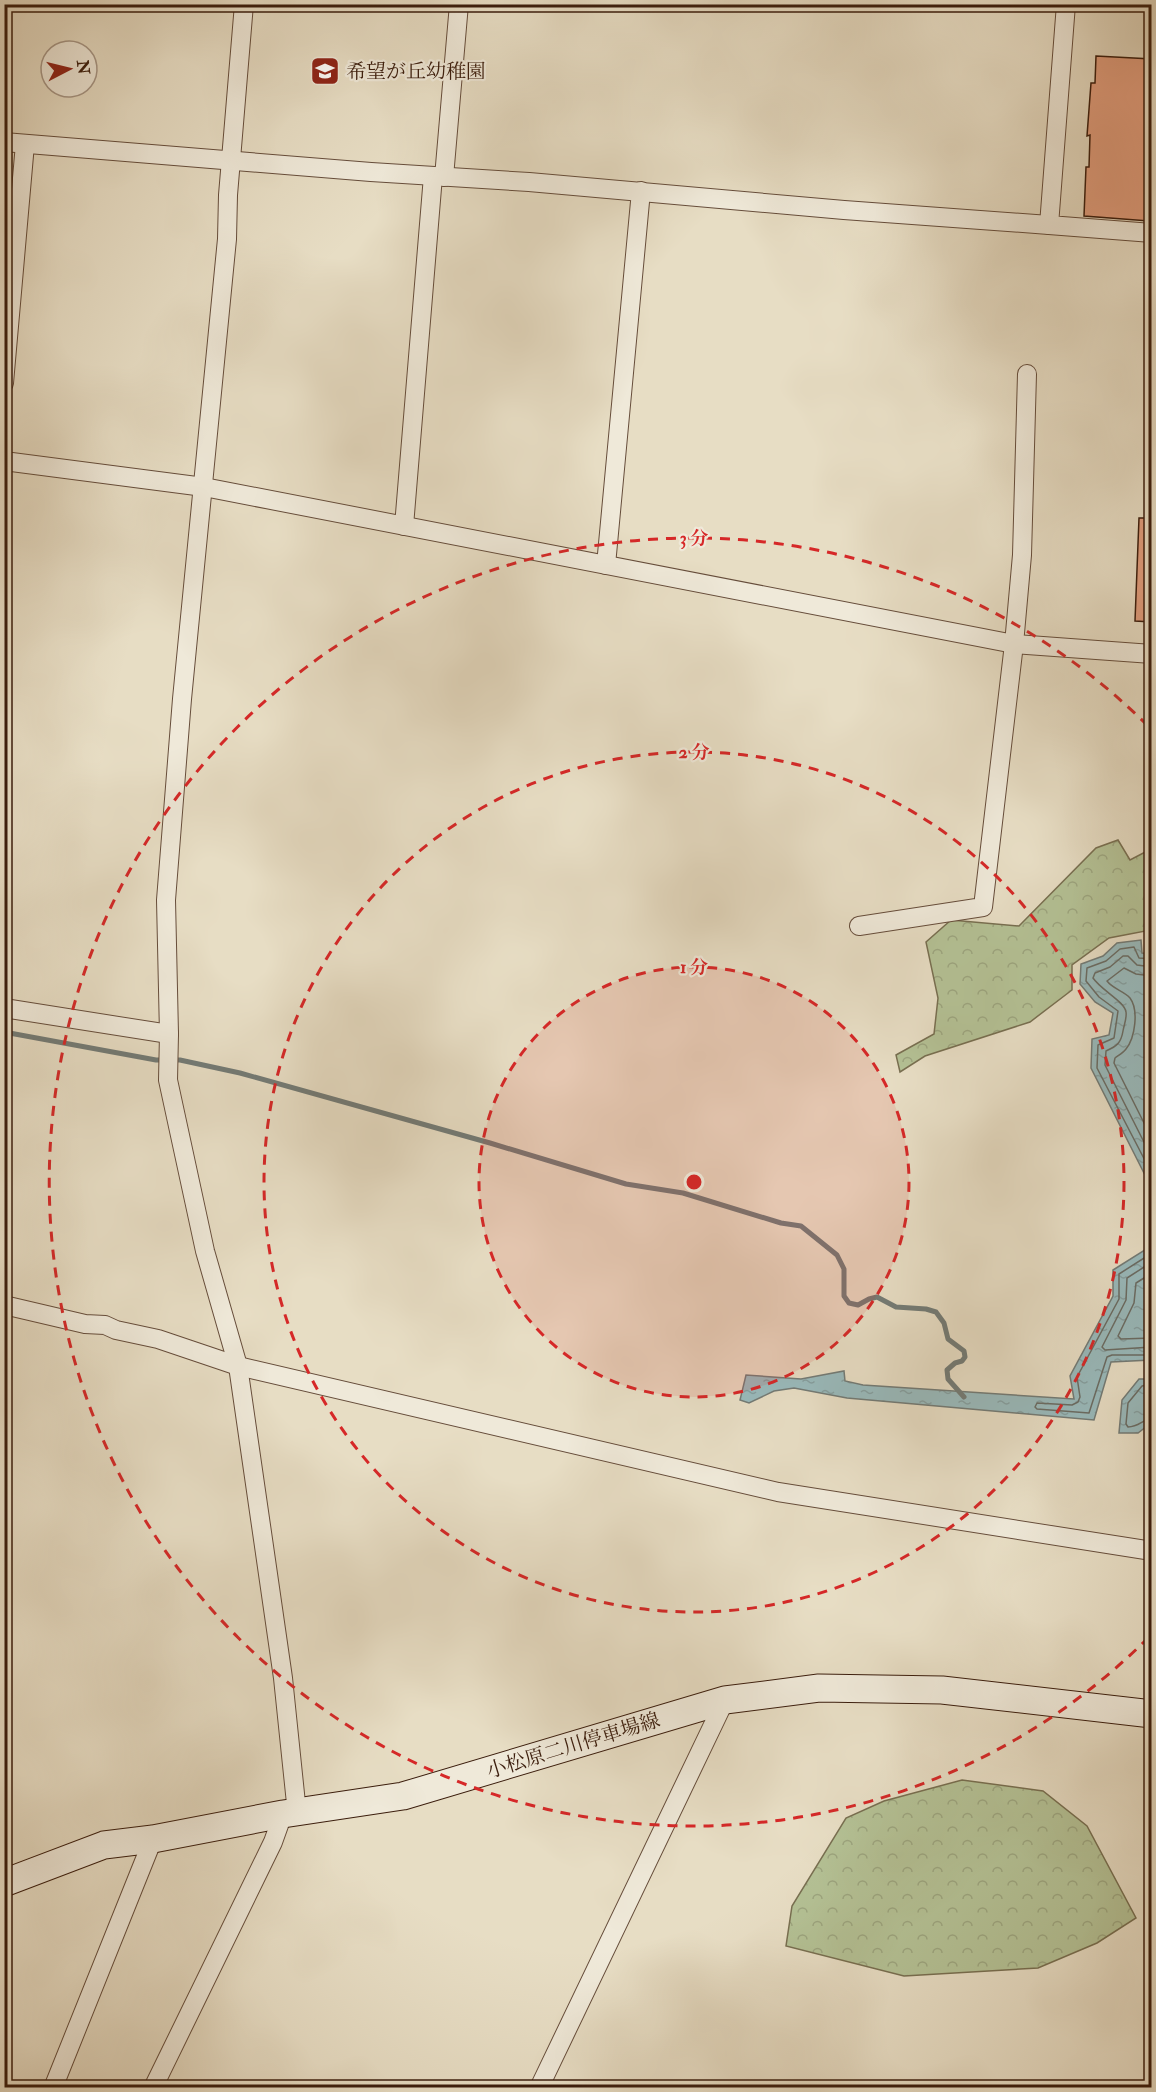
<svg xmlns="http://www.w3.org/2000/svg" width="1156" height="2092" font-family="'IM FELL Double Pica','Noto Serif JP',serif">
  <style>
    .forest { fill: url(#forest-crowns); stroke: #786f51; stroke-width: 1.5 }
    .water { fill: url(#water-ripples); stroke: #737b76; stroke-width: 1.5 }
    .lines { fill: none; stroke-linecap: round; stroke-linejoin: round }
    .shore { stroke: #6a6c64; stroke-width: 1.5 }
    .stream { stroke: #737b76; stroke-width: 5 }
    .building { fill: #e29e7e; stroke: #3b1d0d; stroke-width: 1.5 }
    .minor-casing { stroke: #664d3b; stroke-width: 20 }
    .secondary-casing { stroke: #3b1d0d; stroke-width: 29 }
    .minor { stroke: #efe9d9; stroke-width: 18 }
    .secondary { stroke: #efe9d9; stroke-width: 27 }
    .ring { fill: none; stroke: #d62828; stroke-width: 3; stroke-dasharray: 10 8 }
    .labels { text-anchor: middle; stroke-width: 4.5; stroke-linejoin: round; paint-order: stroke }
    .poi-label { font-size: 20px; fill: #3b1d0d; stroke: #efe9d9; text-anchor: start }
    .street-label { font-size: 20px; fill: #3b1d0d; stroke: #efe9d9 }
    .centre { fill: #d62828; stroke: #efe9d9; stroke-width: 3 }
    .ring-label { font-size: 18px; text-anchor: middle; font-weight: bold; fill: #d62828; stroke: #efe9d9; stroke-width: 4.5; stroke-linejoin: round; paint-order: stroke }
  </style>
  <defs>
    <pattern id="forest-crowns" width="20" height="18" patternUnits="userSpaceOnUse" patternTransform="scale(1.5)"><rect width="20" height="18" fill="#b4c195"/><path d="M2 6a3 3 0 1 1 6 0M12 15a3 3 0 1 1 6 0" fill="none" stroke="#9ca57f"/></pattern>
    <pattern id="water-ripples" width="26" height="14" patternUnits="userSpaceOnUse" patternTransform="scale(1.5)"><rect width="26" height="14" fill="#99babc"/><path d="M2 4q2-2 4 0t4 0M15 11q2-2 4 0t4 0" fill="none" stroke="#859fa0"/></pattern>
  </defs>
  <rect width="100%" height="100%" fill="#e7ddc4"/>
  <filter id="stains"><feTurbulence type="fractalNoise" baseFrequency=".00333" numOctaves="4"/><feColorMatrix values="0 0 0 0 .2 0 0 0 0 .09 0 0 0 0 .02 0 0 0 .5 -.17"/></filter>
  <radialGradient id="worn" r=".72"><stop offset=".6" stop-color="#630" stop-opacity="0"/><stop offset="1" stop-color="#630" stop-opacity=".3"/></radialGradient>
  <!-- forest -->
  <g class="forest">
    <path d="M1118 840 1130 860 1151 849V930L1109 938 1072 965V990L1030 1022 925 1056 900 1072 896 1055 934 1034 938 998 926 942 951 920 1019 926 1096 848Z"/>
    <path d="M962 1780 1043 1791 1087 1826 1136 1918 1097 1943 1038 1968 904 1976 786 1946 792 1906 846 1818 884 1801Z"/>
  </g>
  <!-- water -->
  <g class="water">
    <path d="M1141 940 1142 953 1152 954 1151 1187 1091 1068 1092 1039 1109 1035 1113 1013 1095 1002 1080 984 1081 964 1103 956 1117 943Z"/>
    <path d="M1151 1246V1360L1111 1362 1094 1420 847 1398 794 1388 774 1391 749 1403 740 1400 746 1375 801 1379 844 1371 845 1381 863 1385 1074 1399 1070 1376 1113 1296V1270Z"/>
    <path d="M1139 1379H1151V1423L1138 1433H1119L1122 1400Z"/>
  </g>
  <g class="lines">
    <!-- shore -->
    <g class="shore">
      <path d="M1152 959 1139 958 1134 947 1120 949 1106 961 1087 968 1086 981 1099 997 1118 1011 1114 1038 1098 1045 1097 1068 1152 1174"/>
      <path d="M1152 967 1137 965 1128 956H1123L1110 967 1095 973 1093 978C1101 990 1125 1002 1126 1012 1127 1018 1124 1025 1123 1031 1121 1043 1117 1046 1106 1051L1105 1065 1152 1158"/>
      <path d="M1152 976 1136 974 1124 968 1107 981C1113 989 1124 991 1130 998 1139 1010 1135 1038 1126 1049 1123 1053 1119 1055 1115 1058L1114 1063 1152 1139"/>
      <path d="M1152 1253 1119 1274V1299L1077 1377 1080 1397 1078 1402 1072 1405 1037 1403 1035 1407 1037 1409 1089 1413 1107 1357 1112 1355H1152"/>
      <path d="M1152 1262 1127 1278 1126 1300 1102 1347 1105 1350 1152 1347"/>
      <path d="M1152 1273 1136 1283 1134 1303 1118 1336 1121 1339 1152 1338"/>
      <path d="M1152 1384 1142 1386 1128 1403 1126 1424 1128 1427C1140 1427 1142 1419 1152 1419"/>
    </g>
    <!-- stream -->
    <path class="stream" d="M4 1032 156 1060H180L240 1073 490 1143 626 1184 683 1193 781 1223 801 1226 837 1255 844 1269V1296L849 1303 858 1305 869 1299 877 1297 896 1307 926 1309 936 1312 944 1323 948 1339 964 1351 965 1357 962 1361 955 1363 947 1370 948 1379 964 1397"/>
  </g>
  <!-- building -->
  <g class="building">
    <path d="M1096 56 1152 59V210L1149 221 1084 216 1086 167H1089L1090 135 1087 136 1091 83H1095Z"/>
    <path d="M1139 518H1152V622L1135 621Z"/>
  </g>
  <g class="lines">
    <!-- minor casing -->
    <g class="minor-casing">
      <g id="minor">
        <path d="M244 4 228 195 227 239 182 699 166 900 169 1034 168 1080 205 1251 238 1366 283 1678 297 1813"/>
        <path d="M1066 4 1049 225 1152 233"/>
        <path d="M4 142 371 172 529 182 844 210 1049 225"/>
        <path d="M444 177 459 4"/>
        <path d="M4 383 25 144"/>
        <path d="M4 461 204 487 1014 644 1152 654"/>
        <path d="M404 526 433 176"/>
        <path d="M606 565 641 191"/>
        <path d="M859 926 983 907 1014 644 1022 555 1027 374"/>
        <path d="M4 1008 169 1034"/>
        <path d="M4 1305 85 1324 105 1325 116 1330 158 1339 238 1366 778 1492 1152 1551"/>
        <path d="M53 2088 153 1839"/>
        <path d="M153 2088 273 1842 283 1814"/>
        <path d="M539 2088 725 1700"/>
      </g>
    </g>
    <!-- secondary casing -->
    <g class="secondary-casing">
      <path id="secondary" d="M4 1883 104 1845 153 1839 283 1814 403 1796 725 1700 819 1688 942 1690 1152 1714"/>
    </g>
    <!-- minor -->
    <use href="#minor" class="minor"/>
    <!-- secondary -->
    <use href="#secondary" class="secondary"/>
  </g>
  <!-- distance rings -->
  <circle cx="694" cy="1182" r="215" fill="#d62828" fill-opacity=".12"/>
  <g class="ring">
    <circle cx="694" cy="1182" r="215"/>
    <circle cx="694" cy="1182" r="430"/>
    <path d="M1149 1637A644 644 0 1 1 1149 727"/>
  </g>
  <!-- icons -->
  <defs>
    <g id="school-square" transform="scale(1.5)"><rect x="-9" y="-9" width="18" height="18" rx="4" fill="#8f2418" stroke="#efe9d9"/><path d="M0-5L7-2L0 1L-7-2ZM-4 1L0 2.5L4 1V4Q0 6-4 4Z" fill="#fff"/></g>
  </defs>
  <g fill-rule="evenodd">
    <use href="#school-square" x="325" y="71"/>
  </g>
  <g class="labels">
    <!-- poi labels -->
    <g class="poi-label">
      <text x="346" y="78">希望が丘幼稚園</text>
    </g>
    <!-- street labels -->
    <g class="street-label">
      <text transform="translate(573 1745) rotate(-17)" y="7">小松原二川停車場線</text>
    </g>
  </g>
  <circle cx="694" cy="1182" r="9" class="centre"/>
  <g class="ring-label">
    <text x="694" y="544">3 分</text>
    <text x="694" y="758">2 分</text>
    <text x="694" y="973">1 分</text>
  </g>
  <!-- margin -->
  <rect width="1156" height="2092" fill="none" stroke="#e7ddc4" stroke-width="24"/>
  <rect x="6" y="6" width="1144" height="2080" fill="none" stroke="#3b1d0d" stroke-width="3"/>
  <rect x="12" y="12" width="1132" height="2068" fill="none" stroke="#3b1d0d" stroke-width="1.5"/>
  <!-- north arrow -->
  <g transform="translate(69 69) rotate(83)"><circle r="28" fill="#efe9d9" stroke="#a79787" stroke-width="1.5"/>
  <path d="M0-4.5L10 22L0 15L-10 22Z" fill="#8f2418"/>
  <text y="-9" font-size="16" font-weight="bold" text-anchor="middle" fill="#3b1d0d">N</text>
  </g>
  <rect width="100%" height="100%" filter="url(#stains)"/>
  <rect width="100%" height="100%" fill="url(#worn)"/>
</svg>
